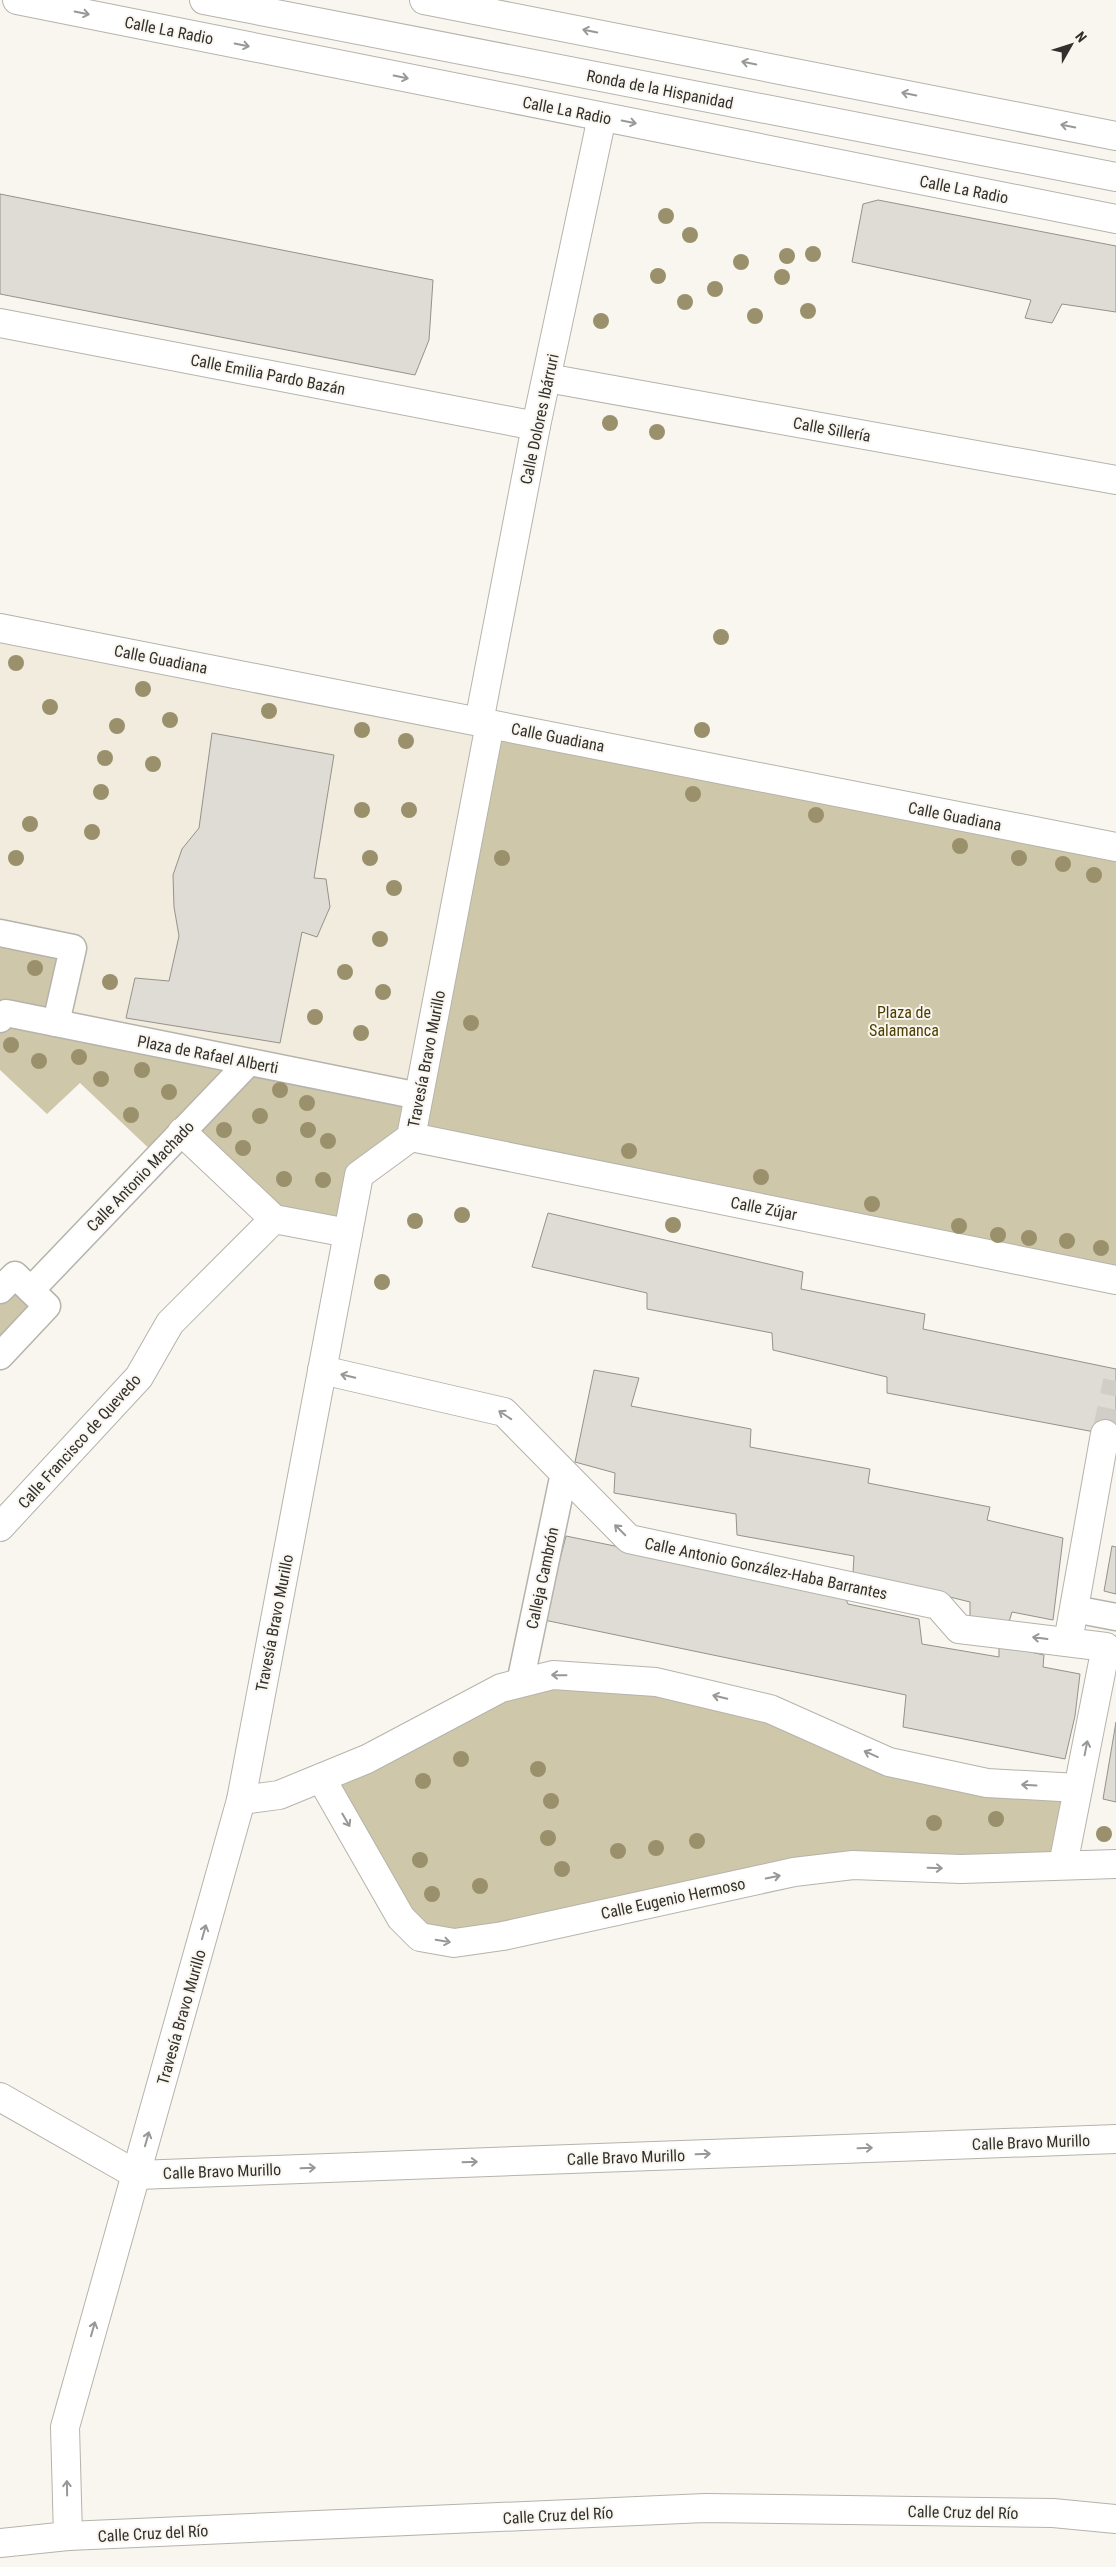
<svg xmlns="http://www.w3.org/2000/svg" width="1116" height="2567" font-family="'Roboto Condensed',sans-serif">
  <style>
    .built { fill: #f1ecdd }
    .green { fill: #cfc7aa }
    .building { fill: #dedcd4; stroke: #94928b }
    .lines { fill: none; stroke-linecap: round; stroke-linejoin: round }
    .pedestrian-tunnel { stroke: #d1cec8; stroke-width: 26; stroke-dasharray: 26 13; stroke-linecap: butt }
    .pedestrian-casing { stroke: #b5b3ab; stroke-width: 29 }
    .minor-casing { stroke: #b5b3ab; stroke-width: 30 }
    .tertiary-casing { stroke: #b5b3ab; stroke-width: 30 }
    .pedestrian { stroke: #fff; stroke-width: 26 }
    .minor { stroke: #fff; stroke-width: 28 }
    .tertiary { stroke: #fff; stroke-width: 28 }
    .tree { fill: #9a906c }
    .oneway { stroke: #989896 }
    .labels { text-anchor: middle; stroke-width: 4; stroke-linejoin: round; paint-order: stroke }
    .street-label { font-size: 16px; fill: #31302d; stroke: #f9f6ef }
    .park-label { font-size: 16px; fill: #4c3d00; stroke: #f9f6ef }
  </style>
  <rect width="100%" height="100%" fill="#f9f6ef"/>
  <!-- built -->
  <path class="built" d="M0 628 479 722 419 1096 56 1023 0 933Z"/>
  <!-- green -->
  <g class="green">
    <path d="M490 724 1116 847V1280L412 1137 359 1175 348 1233 274 1219 182 1132 158 1157 80 1083 47 1114 0 1070V933L73 948 56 1023 419 1096Z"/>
    <path d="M15 1275 47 1306 0 1356V1290Z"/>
    <path d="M656 1682 889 1762 1078 1788 1063 1865H853L420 1937 321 1778 501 1688Z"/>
  </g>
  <!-- building -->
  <g class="building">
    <path d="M0 194 433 280 429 340 415 375 0 294Z"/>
    <path d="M878 200 1116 246V312L1062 304 1052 323 1025 318 1031 300 852 262 863 204Z"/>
    <path d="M212 733 334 755 314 878 326 879 330 907 317 937 302 932 280 1043 126 1018 135 978 169 981 179 936 174 907 173 875 182 849 199 828Z"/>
    <path d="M548 1213 803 1272 801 1289 925 1314 923 1329 1116 1369V1436L887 1393V1377L773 1350 772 1333 647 1309V1293L532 1267Z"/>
    <path d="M594 1370 639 1378 631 1406 751 1429 750 1447 870 1469 868 1483 990 1507 987 1520 1063 1538 1053 1620 1012 1612 1008 1625 970 1619V1602L853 1573 854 1556 737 1535 736 1514 614 1493 615 1473 575 1462Z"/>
    <path d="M566 1536 843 1593 848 1604 919 1619 922 1644 999 1657V1645L1044 1655 1043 1667 1080 1674 1075 1716 1065 1759 903 1727 906 1695 544 1620Z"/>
    <path d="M1112 1546 1116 1547V1594L1104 1591Z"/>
    <path d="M1116 1722V1802L1103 1799Z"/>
  </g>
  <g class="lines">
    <!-- pedestrian-tunnel -->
    <path class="pedestrian-tunnel" d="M1105 1434 1116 1381"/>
    <!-- pedestrian casing -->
    <g class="pedestrian-casing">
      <g id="pedestrian">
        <path d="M0 933 73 948 56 1023"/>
        <path d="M0 1019 6 1013 419 1096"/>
        <path d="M0 1290 15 1275 47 1306 0 1356"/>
        <path d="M31 1290 249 1062"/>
        <path d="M1074 1609 1116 1617"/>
        <path d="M520 1683 564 1473"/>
      </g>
    </g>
    <!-- minor casing -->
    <g class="minor-casing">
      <g id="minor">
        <path d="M17 0 1116 219"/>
        <path d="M424 0 1116 136"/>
        <path d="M0 323 536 426"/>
        <path d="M547 378 1116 480"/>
        <path d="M0 628 1116 847"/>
        <path d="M479 722 536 426 602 117"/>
        <path d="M182 1132 274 1219 348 1233"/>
        <path d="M411 1137 1116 1280"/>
        <path d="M322 1370 504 1412 629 1539 938 1605 959 1629 1106 1647 1063 1865"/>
        <path d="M0 1527 139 1377 170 1323 274 1219"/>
        <path d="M1068 1642 1105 1434"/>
        <path d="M321 1778 401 1918 420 1937 454 1943 503 1936 794 1872 853 1865 961 1869 1116 1864"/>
        <path d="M241 1800 279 1795 367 1759 501 1688 553 1675 656 1682 770 1709 889 1762 987 1783 1078 1788"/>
        <path d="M0 2097 137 2175 1116 2139"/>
        <path d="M68 2536 65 2427 241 1800 359 1175 411 1137 490 724"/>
        <path d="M0 2543 68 2536 705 2508 1053 2513 1116 2519"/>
      </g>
    </g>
    <!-- tertiary casing -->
    <g class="tertiary-casing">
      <path id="tertiary" d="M204 0 1116 177"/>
    </g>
    <!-- pedestrian -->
    <use href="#pedestrian" class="pedestrian"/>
    <!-- minor -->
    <use href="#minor" class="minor"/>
    <!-- tertiary -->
    <use href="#tertiary" class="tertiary"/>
  </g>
  <!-- trees -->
  <g class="tree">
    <circle cx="666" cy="216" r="8"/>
    <circle cx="690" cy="235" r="8"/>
    <circle cx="813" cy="254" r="8"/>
    <circle cx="787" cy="256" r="8"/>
    <circle cx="741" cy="262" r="8"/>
    <circle cx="658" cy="276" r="8"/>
    <circle cx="782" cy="277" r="8"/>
    <circle cx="715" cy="289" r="8"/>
    <circle cx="685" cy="302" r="8"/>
    <circle cx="808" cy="311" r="8"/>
    <circle cx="755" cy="316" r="8"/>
    <circle cx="601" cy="321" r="8"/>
    <circle cx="610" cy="423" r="8"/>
    <circle cx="657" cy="432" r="8"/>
    <circle cx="721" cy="637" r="8"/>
    <circle cx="16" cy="663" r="8"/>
    <circle cx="143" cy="689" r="8"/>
    <circle cx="50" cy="707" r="8"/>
    <circle cx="269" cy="711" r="8"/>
    <circle cx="170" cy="720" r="8"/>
    <circle cx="117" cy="726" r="8"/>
    <circle cx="362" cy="730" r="8"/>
    <circle cx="702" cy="730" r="8"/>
    <circle cx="406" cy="741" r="8"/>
    <circle cx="105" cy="758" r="8"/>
    <circle cx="153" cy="764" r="8"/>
    <circle cx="101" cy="792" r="8"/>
    <circle cx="693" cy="794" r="8"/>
    <circle cx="362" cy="810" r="8"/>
    <circle cx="409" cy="810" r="8"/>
    <circle cx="816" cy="815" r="8"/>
    <circle cx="30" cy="824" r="8"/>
    <circle cx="92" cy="832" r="8"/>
    <circle cx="960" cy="846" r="8"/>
    <circle cx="16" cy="858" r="8"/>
    <circle cx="370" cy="858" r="8"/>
    <circle cx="502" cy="858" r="8"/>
    <circle cx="1019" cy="858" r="8"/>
    <circle cx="1063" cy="864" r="8"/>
    <circle cx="1094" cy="875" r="8"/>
    <circle cx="394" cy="888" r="8"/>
    <circle cx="380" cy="939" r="8"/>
    <circle cx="35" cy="968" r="8"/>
    <circle cx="345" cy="972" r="8"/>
    <circle cx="110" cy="982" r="8"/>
    <circle cx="383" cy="992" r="8"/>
    <circle cx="315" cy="1017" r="8"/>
    <circle cx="471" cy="1023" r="8"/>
    <circle cx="361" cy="1033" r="8"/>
    <circle cx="11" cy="1045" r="8"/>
    <circle cx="79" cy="1057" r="8"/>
    <circle cx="39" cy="1061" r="8"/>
    <circle cx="142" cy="1070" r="8"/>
    <circle cx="101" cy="1079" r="8"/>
    <circle cx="280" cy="1090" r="8"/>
    <circle cx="169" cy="1092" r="8"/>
    <circle cx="307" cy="1103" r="8"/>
    <circle cx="131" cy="1115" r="8"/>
    <circle cx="260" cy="1116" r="8"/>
    <circle cx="224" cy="1130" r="8"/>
    <circle cx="308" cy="1130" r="8"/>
    <circle cx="328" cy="1141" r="8"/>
    <circle cx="243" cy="1148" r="8"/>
    <circle cx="629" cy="1151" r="8"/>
    <circle cx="761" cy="1177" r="8"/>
    <circle cx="284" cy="1179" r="8"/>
    <circle cx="323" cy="1180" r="8"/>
    <circle cx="872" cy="1204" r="8"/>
    <circle cx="462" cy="1215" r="8"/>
    <circle cx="415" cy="1221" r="8"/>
    <circle cx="673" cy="1225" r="8"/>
    <circle cx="959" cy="1226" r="8"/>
    <circle cx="998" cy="1235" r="8"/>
    <circle cx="1029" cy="1238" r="8"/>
    <circle cx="1067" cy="1241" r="8"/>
    <circle cx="1101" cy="1248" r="8"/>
    <circle cx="382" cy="1282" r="8"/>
    <circle cx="461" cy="1759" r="8"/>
    <circle cx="538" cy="1769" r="8"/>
    <circle cx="423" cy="1781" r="8"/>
    <circle cx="551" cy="1801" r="8"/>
    <circle cx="996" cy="1819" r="8"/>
    <circle cx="934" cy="1823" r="8"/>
    <circle cx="1104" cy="1834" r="8"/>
    <circle cx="548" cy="1838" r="8"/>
    <circle cx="697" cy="1841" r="8"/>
    <circle cx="656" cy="1848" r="8"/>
    <circle cx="618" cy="1851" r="8"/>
    <circle cx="420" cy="1860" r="8"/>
    <circle cx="562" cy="1869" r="8"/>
    <circle cx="480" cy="1886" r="8"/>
    <circle cx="432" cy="1894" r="8"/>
  </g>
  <!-- one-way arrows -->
  <defs><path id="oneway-shaft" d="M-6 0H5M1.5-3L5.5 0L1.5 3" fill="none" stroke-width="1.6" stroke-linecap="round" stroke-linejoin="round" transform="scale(1.25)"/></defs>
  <g class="oneway">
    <use href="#oneway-shaft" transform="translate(82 13) rotate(11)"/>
    <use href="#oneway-shaft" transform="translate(590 31) rotate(-169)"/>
    <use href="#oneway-shaft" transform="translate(242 45) rotate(11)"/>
    <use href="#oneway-shaft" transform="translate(749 63) rotate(-169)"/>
    <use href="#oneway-shaft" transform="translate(401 77) rotate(11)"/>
    <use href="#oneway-shaft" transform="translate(909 94) rotate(-169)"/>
    <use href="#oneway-shaft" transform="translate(629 122) rotate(11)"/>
    <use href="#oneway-shaft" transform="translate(1068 126) rotate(-169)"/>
    <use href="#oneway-shaft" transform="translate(348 1376) rotate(-167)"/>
    <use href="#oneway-shaft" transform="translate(505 1415) rotate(-146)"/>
    <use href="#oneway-shaft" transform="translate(620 1530) rotate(-135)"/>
    <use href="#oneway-shaft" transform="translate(1040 1638) rotate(-173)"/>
    <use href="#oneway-shaft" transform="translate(559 1675) rotate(-179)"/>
    <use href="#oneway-shaft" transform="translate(720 1697) rotate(-167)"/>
    <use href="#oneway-shaft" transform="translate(1086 1748) rotate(-79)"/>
    <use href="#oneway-shaft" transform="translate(871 1754) rotate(-156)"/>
    <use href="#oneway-shaft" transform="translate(1029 1785) rotate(-177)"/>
    <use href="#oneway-shaft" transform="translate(346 1820) rotate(60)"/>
    <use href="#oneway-shaft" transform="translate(935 1868) rotate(2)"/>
    <use href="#oneway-shaft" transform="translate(773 1877) rotate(-12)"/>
    <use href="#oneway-shaft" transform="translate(204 1932) rotate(-74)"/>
    <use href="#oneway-shaft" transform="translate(443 1941) rotate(10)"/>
    <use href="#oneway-shaft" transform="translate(147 2139) rotate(-74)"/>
    <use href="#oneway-shaft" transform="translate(865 2148) rotate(-2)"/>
    <use href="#oneway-shaft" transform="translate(703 2154) rotate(-2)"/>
    <use href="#oneway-shaft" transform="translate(470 2162) rotate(-2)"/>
    <use href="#oneway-shaft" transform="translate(308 2168) rotate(-2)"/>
    <use href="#oneway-shaft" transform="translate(93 2329) rotate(-74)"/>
    <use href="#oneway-shaft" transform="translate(67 2488) rotate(-91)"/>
  </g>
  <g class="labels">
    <!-- street labels -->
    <g class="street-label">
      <text transform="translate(169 30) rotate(11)" y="6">Calle La Radio</text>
      <text transform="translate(660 89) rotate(11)" y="6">Ronda de la Hispanidad</text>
      <text transform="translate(567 110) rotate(11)" y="6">Calle La Radio</text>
      <text transform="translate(964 189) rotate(11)" y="6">Calle La Radio</text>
      <text transform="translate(268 374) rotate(11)" y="6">Calle Emilia Pardo Bazán</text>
      <text transform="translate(539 419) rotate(-78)" y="6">Calle Dolores Ibárruri</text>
      <text transform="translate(832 429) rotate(10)" y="6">Calle Sillería</text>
      <text transform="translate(161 659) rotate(11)" y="6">Calle Guadiana</text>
      <text transform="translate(558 737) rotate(11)" y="6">Calle Guadiana</text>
      <text transform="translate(955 816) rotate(11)" y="6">Calle Guadiana</text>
      <text transform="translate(208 1054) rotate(11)" y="6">Plaza de Rafael Alberti</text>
      <text transform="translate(426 1059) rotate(-79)" y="6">Travesía Bravo Murillo</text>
      <text transform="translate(140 1176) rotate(-46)" y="6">Calle Antonio Machado</text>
      <text transform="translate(764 1208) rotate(11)" y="6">Calle Zújar</text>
      <text transform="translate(79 1441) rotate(-48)" y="6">Calle Francisco de Quevedo</text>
      <text transform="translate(766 1568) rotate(12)" y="6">Calle Antonio González-Haba Barrantes</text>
      <text transform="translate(542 1578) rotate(-78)" y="6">Calleja Cambrón</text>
      <text transform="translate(274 1623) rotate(-79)" y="6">Travesía Bravo Murillo</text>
      <text transform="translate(673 1898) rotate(-12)" y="6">Calle Eugenio Hermoso</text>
      <text transform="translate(181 2017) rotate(-74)" y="6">Travesía Bravo Murillo</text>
      <text transform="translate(1031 2142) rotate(-2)" y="6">Calle Bravo Murillo</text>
      <text transform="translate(626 2157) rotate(-2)" y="6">Calle Bravo Murillo</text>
      <text transform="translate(222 2171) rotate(-2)" y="6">Calle Bravo Murillo</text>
      <text transform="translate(963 2512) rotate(1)" y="6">Calle Cruz del Río</text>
      <text transform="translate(558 2515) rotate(-3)" y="6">Calle Cruz del Río</text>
      <text transform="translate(153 2533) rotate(-3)" y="6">Calle Cruz del Río</text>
    </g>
    <!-- park labels -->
    <g class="park-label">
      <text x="904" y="1018">Plaza de<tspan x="904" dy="18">Salamanca</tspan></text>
    </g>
  </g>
  <!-- north arrow -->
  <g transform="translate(1071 45) rotate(51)" stroke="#f9f6ef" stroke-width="4" paint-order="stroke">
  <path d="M0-4L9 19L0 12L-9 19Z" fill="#31302d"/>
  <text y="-8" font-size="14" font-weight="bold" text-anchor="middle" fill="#31302d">N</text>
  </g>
</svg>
